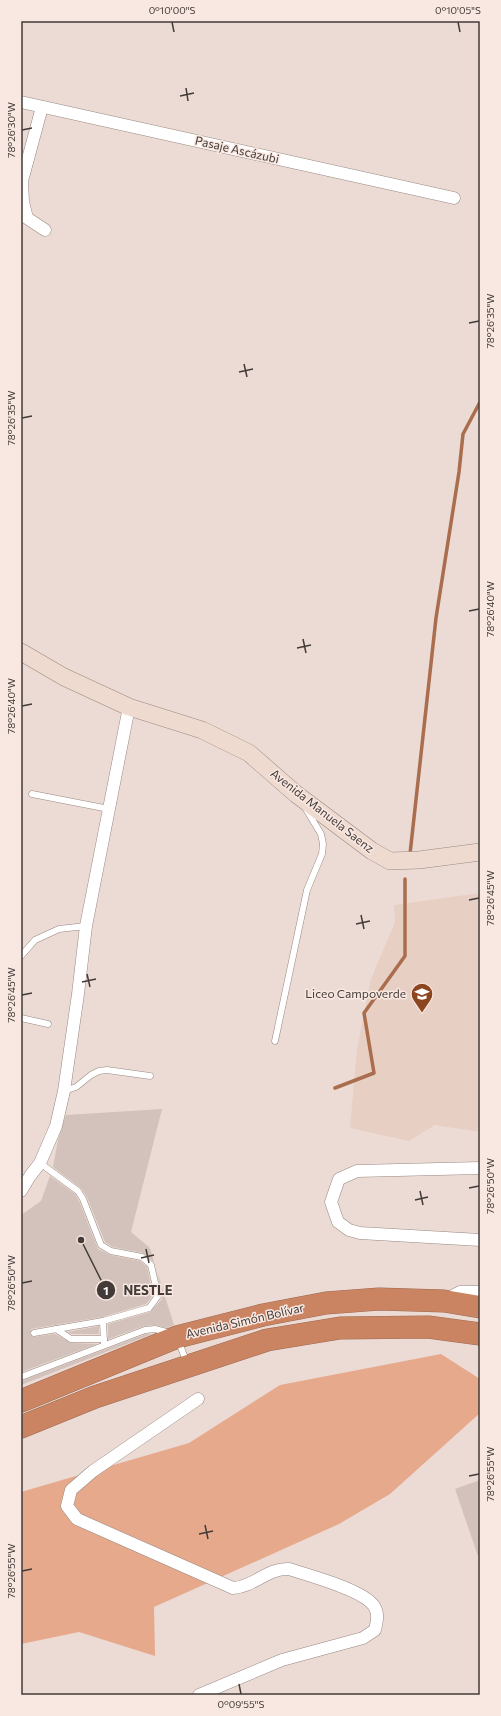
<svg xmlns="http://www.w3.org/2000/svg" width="501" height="1716" font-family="Commissioner,sans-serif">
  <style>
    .built { fill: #e7cfc4 }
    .green { fill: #e6a98c }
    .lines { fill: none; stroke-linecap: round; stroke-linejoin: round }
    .stream { stroke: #aa6d4e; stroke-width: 3.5 }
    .building { fill: #d2c2bb }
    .lane-casing { stroke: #988982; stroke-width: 7 }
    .street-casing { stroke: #988982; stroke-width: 13 }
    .secondary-casing { stroke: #988982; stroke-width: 18 }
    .highway-casing { stroke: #9b6a53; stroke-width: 23 }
    .lane { stroke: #fff; stroke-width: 6 }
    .street { stroke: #fff; stroke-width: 12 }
    .secondary { stroke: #efdad0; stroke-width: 17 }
    .highway { stroke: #cb8462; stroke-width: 22 }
    .ticks { fill: none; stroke: #423b38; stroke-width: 1.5 }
    .labels { text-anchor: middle; stroke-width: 3; stroke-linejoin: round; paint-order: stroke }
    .street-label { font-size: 12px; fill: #423b38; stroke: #f9e8e1 }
    .poi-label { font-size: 12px; fill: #423b38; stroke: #f9e8e1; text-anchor: end }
    .leader { fill: none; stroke: #423b38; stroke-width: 1.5 }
    .callout-dot { fill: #423b38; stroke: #f9e8e1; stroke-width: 1.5 }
    .mark-label { font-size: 12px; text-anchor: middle; font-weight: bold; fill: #fff }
    .callout-label { font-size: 13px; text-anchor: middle; font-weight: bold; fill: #423b38; stroke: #f9e8e1; stroke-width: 3; stroke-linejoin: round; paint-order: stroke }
    .neatline { fill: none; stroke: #423b38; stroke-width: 1.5 }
    .ticks-label { font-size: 10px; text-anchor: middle; fill: #423b38 }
  </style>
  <rect width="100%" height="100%" fill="#ecdbd4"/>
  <!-- built -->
  <path class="built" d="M480 893V1132L435 1125 409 1141 350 1128 357 1049 371 979 395 922 394 905Z"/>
  <!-- green -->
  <path class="green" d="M441 1354 480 1379V1413L390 1494 339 1524 154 1607 155 1656 79 1632 21 1644V1492L189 1443 280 1385Z"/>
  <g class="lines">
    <!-- stream -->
    <g class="stream">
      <path d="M410 854 436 618 459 472 463 434 480 402"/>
      <path d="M335 1088 374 1073 364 1013 405 956V879"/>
    </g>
  </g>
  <!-- building -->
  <g class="building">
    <path d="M162 1109 131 1232 150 1248 154 1262 143 1253 113 1247 105 1242 87 1197 82 1189 53 1167 58 1140 66 1115Z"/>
    <path d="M50 1176 75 1194 79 1201 98 1249 110 1255 140 1261 147 1267 153 1295 146 1304 102 1317 31 1329 30 1334 33 1337 55 1334 71 1343 97 1344 21 1372V1215L41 1201Z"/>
    <path d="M157 1271 174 1325 167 1328 156 1325 144 1326 108 1339V1324L150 1312 162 1299V1295Z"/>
    <path d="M99 1326V1334H72L68 1332Z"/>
    <path d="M146 1334H152L21 1385V1381Z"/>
    <path d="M480 1480V1556H478L455 1489Z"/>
  </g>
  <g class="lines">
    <!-- lane casing -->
    <g class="lane-casing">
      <g id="lane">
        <path d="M32 794 109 809"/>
        <path d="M21 956 35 940 59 929 86 926"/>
        <path d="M21 1018 48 1024"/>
        <path d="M275 1041 307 890 322 854 323 844 321 834 306 809"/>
        <path d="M64 1091 76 1087 91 1075 99 1071 107 1070 150 1076"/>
        <path d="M103 1321 104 1343"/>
        <path d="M56 1329 71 1339H104"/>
        <path d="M34 1333 103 1321 149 1308 158 1296 151 1265 142 1257 111 1251 101 1245 83 1199 78 1191 40 1163"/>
        <path d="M178 1340 187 1363"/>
        <path d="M21 1377 145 1330 155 1329 170 1333"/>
      </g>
    </g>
    <!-- street casing -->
    <g class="street-casing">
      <g id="street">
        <path d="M21 102 454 198"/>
        <path d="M42 107 22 181 23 202 27 218 45 230"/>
        <path d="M480 1168 357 1171 339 1179 331 1202 338 1222 349 1230 360 1233 480 1240"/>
        <path d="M21 1191 30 1176 40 1163 56 1126 64 1091 78 994 86 926 129 707"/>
        <path d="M445 1300 460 1292H480"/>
        <path d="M198 1399 93 1471 71 1490 67 1506 77 1519 233 1588C254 1587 267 1568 289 1569 308 1575 364 1590 374 1606 379 1614 377 1621 375 1630L363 1638 282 1660 199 1695"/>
      </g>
    </g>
    <!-- secondary casing -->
    <g class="secondary-casing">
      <path id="secondary" d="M21 652 64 677 129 707 202 730 249 753 296 794 372 851 390 861 419 860 480 852"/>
    </g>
    <!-- highway casing -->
    <g class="highway-casing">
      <g id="highway">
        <path d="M21 1401 177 1337 263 1315 326 1303 379 1299 444 1301 480 1307"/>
        <path d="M21 1427 95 1397 267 1340 340 1328 428 1327 480 1334"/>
      </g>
    </g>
    <!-- lane -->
    <use href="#lane" class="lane"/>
    <!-- street -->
    <use href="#street" class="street"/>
    <!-- secondary -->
    <use href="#secondary" class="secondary"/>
    <!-- highway -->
    <use href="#highway" class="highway"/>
  </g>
  <!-- ticks -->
  <path class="ticks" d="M172 22 174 32M458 22 460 32M186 88 188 101M180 96 194 93M22 130 32 128M469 323 479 321M244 364 247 377M239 372 253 369M22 418 32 416M469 611 479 609M303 639 306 653M297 648 311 645M22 706 32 704M469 900 479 898M361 915 364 929M356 924 370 921M87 974 90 987M82 982 96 979M22 995 32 993M469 1188 479 1186M420 1191 423 1205M415 1200 428 1197M146 1249 149 1263M141 1258 154 1255M22 1283 32 1281M469 1476 479 1474M205 1525 208 1539M199 1534 213 1531M22 1571 32 1569M239 1684 241 1694"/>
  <!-- icons -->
  <defs>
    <g id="university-pin" transform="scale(1.15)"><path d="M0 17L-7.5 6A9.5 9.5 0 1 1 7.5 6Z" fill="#8b451f" stroke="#f9e8e1"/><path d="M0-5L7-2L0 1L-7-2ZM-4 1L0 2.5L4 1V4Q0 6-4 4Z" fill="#fff"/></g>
  </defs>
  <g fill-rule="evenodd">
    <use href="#university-pin" x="422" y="994"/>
  </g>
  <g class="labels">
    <!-- street labels -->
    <g class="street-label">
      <text transform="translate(237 150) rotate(13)" y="4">Pasaje Ascázubi</text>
      <text transform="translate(322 811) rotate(38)" y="4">Avenida Manuela Saenz</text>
      <text transform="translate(245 1321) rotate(-13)" y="4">Avenida Simón Bolívar</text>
    </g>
    <!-- poi labels -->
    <g class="poi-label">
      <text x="406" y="998">Liceo Campoverde</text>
    </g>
  </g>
  <!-- callouts -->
  <path class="leader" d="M81 1240L106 1290"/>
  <g class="callout-dot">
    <circle cx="81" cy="1240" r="4"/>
    <circle cx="106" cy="1290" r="10"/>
  </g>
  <g class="mark-label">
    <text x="106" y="1295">1</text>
  </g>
  <g class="callout-label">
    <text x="148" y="1295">NESTLE</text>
  </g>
  <!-- border -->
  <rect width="501" height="1716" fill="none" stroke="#f9e8e1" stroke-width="44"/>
  <rect x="22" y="22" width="457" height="1672" class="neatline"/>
  <g class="ticks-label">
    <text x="172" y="14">0°10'00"S</text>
    <text x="458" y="14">0°10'05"S</text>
    <text transform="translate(11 130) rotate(-90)" y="4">78°26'30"W</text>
    <text transform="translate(490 321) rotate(-90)" y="4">78°26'35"W</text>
    <text transform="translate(11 418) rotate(-90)" y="4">78°26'35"W</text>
    <text transform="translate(490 609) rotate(-90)" y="4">78°26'40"W</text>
    <text transform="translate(11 706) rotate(-90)" y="4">78°26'40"W</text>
    <text transform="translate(490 898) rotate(-90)" y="4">78°26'45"W</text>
    <text transform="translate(11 995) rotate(-90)" y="4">78°26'45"W</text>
    <text transform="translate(490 1186) rotate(-90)" y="4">78°26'50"W</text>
    <text transform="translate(11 1283) rotate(-90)" y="4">78°26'50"W</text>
    <text transform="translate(490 1474) rotate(-90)" y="4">78°26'55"W</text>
    <text transform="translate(11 1571) rotate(-90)" y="4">78°26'55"W</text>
    <text x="241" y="1708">0°09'55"S</text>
  </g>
</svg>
